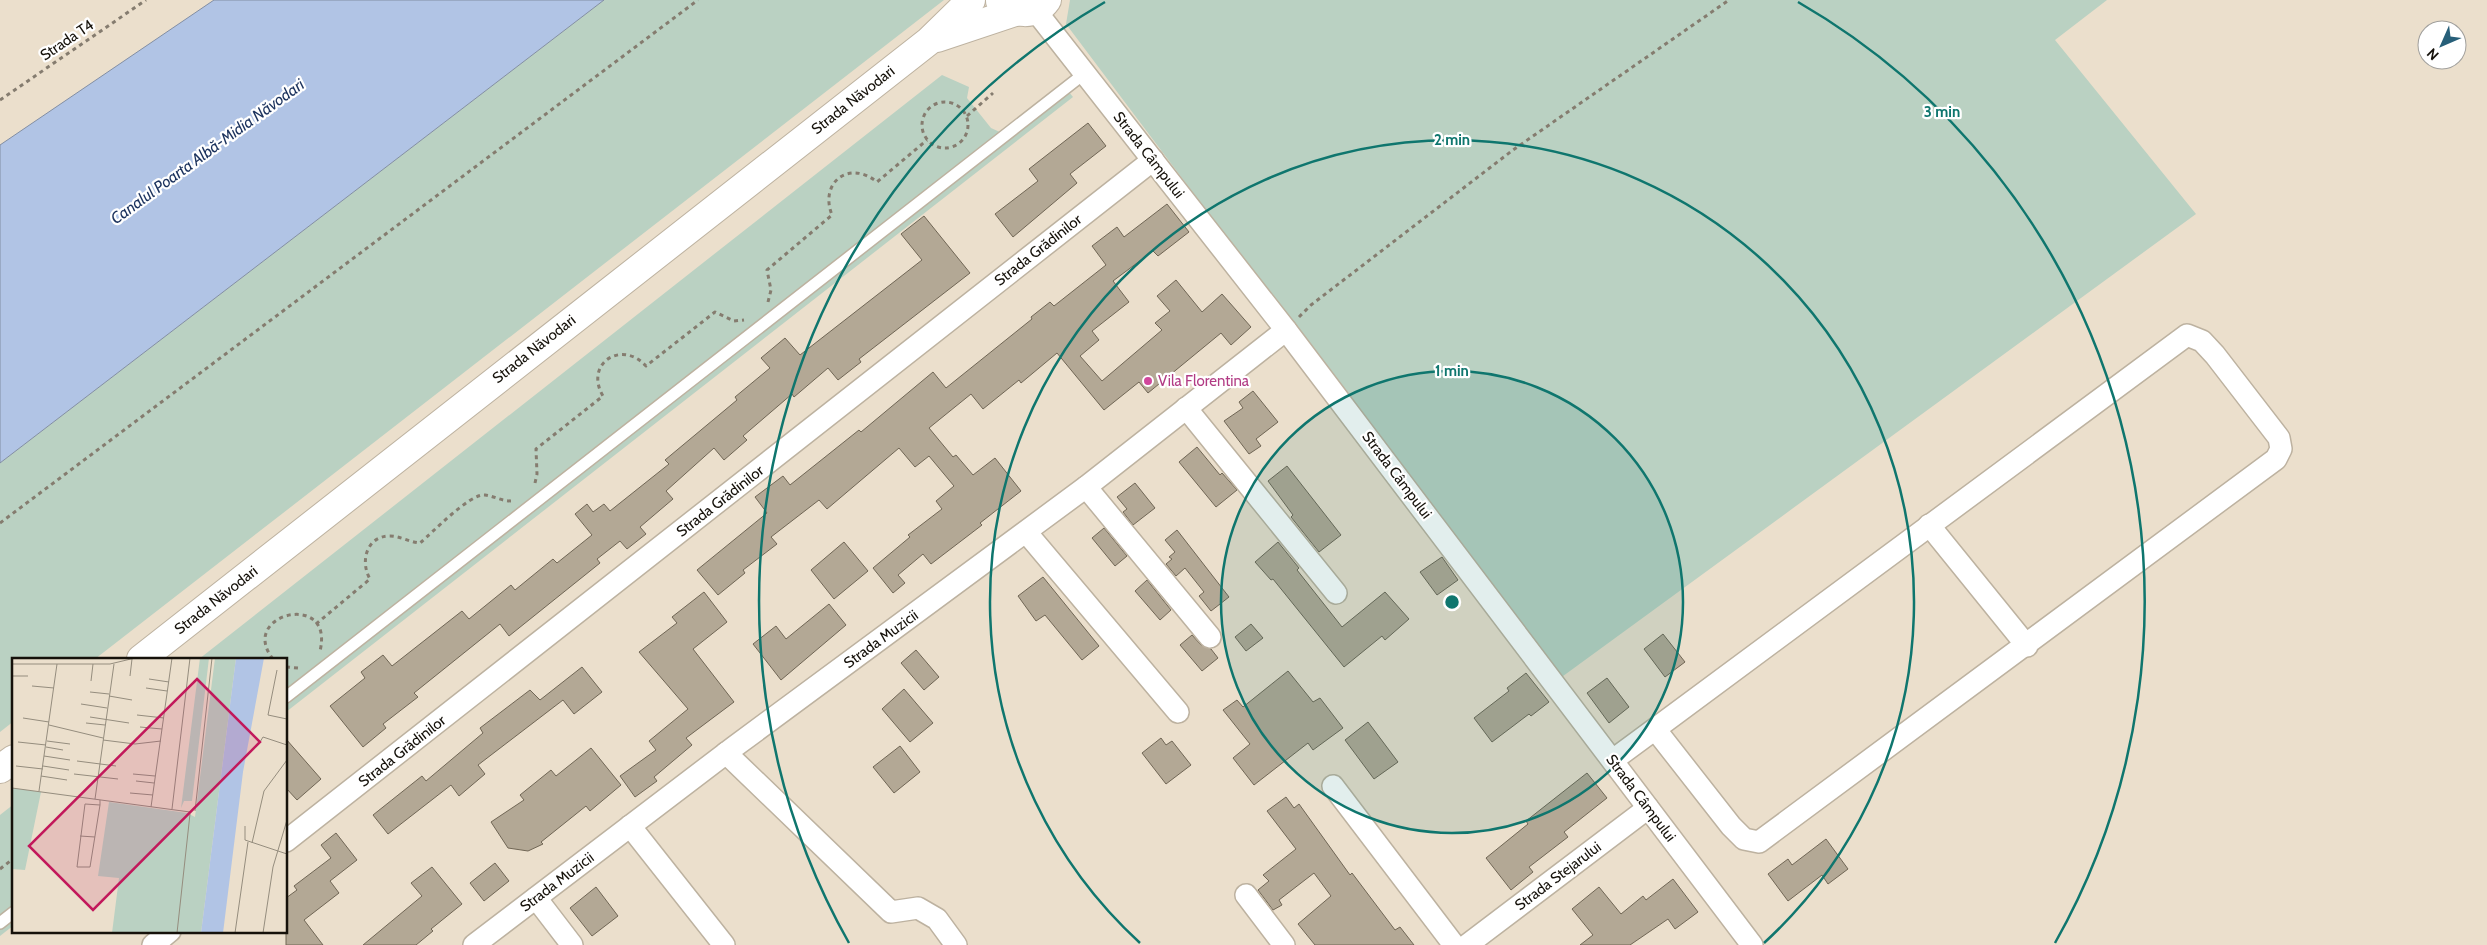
<svg xmlns="http://www.w3.org/2000/svg" width="2487" height="945" font-family="Cabin,sans-serif">
  <style>
    .green { fill: #bad1c2 }
    .water { fill: #b1c4e5; stroke: #828ea3 }
    .building { fill: #b3a895; stroke: #706655 }
    .lines { fill: none; stroke-linecap: round; stroke-linejoin: round }
    .lane-casing { stroke: #bdb2a0; stroke-width: 14 }
    .street-casing { stroke: #bdb2a0; stroke-width: 24 }
    .secondary-casing { stroke: #bdb2a0; stroke-width: 30 }
    .path { stroke: #857c6f; stroke-width: 3; stroke-dasharray: 4 4; stroke-linecap: butt }
    .lane { stroke: #fff; stroke-width: 11 }
    .street { stroke: #fff; stroke-width: 21 }
    .secondary { stroke: #fff; stroke-width: 28 }
    .ring { fill: none; stroke: #0f766e; stroke-width: 2.5 }
    .hotel-dot { fill: #d1479c; stroke: #fff; stroke-width: 2 }
    .labels { text-anchor: middle; stroke-width: 4.5; stroke-linejoin: round; paint-order: stroke }
    .street-label { font-size: 15px; fill: #15110a; stroke: #fff }
    .hotel-label { font-size: 15px; fill: #b23c85; stroke: #fff; text-anchor: start }
    .water-label { font-size: 16px; font-style: italic; fill: #1b325d; stroke: #fff }
    .inset-road { fill: none; stroke: #958d7e; stroke-width: 1 }
    .view { fill: #c2185b; fill-opacity: 0.15; stroke: #c2185b; stroke-width: 2.5 }
    .inset-edge { fill: none; stroke: #15110a; stroke-width: 2.5 }
    .centre { fill: #0f766e; stroke: #fff; stroke-width: 2.5 }
    .ring-label { font-size: 15px; text-anchor: middle; font-weight: bold; fill: #0f766e; stroke: #fff; stroke-width: 4.5; stroke-linejoin: round; paint-order: stroke }
  </style>
  <rect width="100%" height="100%" fill="#ebdfcc"/>
  <!-- green -->
  <g class="green">
    <path d="M604 0H944L95 659H14V721L0 732V463Z"/>
    <path d="M1070 0H2107L2055 40 2196 214 1559 679 1066 24Z"/>
    <path d="M942 75 969 87 967 98 991 128 1002 133 1064 86 1073 97 286 712V659H199Z"/>
    <path d="M14 804V925L0 936V815Z"/>
  </g>
  <!-- water -->
  <path class="water" d="M214 0H604L0 463V145Z"/>
  <!-- building -->
  <g class="building">
    <path d="M1088 123 1106 146 1070 174 1077 183 1013 237 995 214 1038 181 1029 169Z"/>
    <path d="M1167 204 1189 232 1158 256 1153 251 1113 281 1129 302 1092 331 1099 340 1080 356 1102 381 1162 330 1155 323 1170 311 1157 296 1176 280 1202 312 1222 294 1251 327 1231 345 1221 333 1148 393 1139 382 1104 410 1057 353 1021 383 1019 380 983 409 971 394 929 428 953 457 956 455 973 475 995 458 1021 491 980 523 982 525 931 564 923 554 898 575 905 583 893 593 873 568 910 537 908 535 942 509 936 501 954 486 929 456 915 467 899 448 827 509 819 500 771 537 777 544 743 570 745 573 718 595 697 570 767 513 755 497 783 476 790 485 859 430 861 432 933 372 946 388 1032 319 1031 317 1050 302 1054 306 1106 265 1092 246 1117 227 1124 237Z"/>
    <path d="M924 216 970 273 859 359 861 362 838 380 828 368 794 397 792 394 743 436 747 440 724 460 714 448 666 491 673 499 640 527 646 534 627 549 620 541 597 559 600 563 509 636 500 624 414 693 418 697 383 724 386 728 363 747 330 706 365 678 361 672 383 655 392 666 462 611 469 619 511 585 515 590 553 559 557 563 592 535 575 514 587 504 593 512 604 504 610 511 669 464 665 460 737 400 735 397 770 368 761 358 785 338 800 355 922 260 901 234Z"/>
    <path d="M1253 391 1278 422 1256 439 1261 446 1249 454 1224 421 1243 408 1239 402Z"/>
    <path d="M1197 447 1220 475 1222 473 1237 490 1216 507 1179 462Z"/>
    <path d="M1287 466 1341 535 1319 552 1291 517 1293 515 1268 481Z"/>
    <path d="M1135 483 1155 508 1133 525 1123 512 1127 509 1117 497Z"/>
    <path d="M1104 528 1127 556 1115 566 1092 538Z"/>
    <path d="M1177 530 1229 597 1211 611 1199 596 1204 592 1185 568 1176 576 1166 564 1172 559 1169 557 1175 552 1165 540Z"/>
    <path d="M844 542 868 571 834 599 811 570Z"/>
    <path d="M1278 542 1299 568 1297 570 1342 627 1385 592 1409 619 1385 640 1382 636 1344 667 1273 579 1271 580 1255 562Z"/>
    <path d="M1442 557 1458 580 1437 595 1420 572Z"/>
    <path d="M1043 577 1099 646 1082 660 1045 615 1036 621 1018 596Z"/>
    <path d="M1147 580 1171 610 1160 620 1135 591Z"/>
    <path d="M704 592 727 622 693 649 734 702 686 738 692 745 654 777 657 781 635 797 620 776 656 750 649 741 688 709 639 652 677 623 672 617Z"/>
    <path d="M829 604 846 625 781 680 753 644 776 626 786 639Z"/>
    <path d="M1251 624 1263 638 1246 651 1235 637Z"/>
    <path d="M1663 634 1685 662 1665 677 1644 649Z"/>
    <path d="M1192 635 1201 645 1211 649 1218 658 1202 671 1180 645Z"/>
    <path d="M916 650 939 677 924 690 901 663Z"/>
    <path d="M582 667 602 692 574 714 563 700 478 765 485 774 459 796 451 785 388 834 373 815 422 776 426 781 483 733 480 728 530 690 540 700Z"/>
    <path d="M1288 671 1313 702 1320 698 1343 728 1313 750 1308 743 1254 785 1233 758 1250 744 1223 710 1237 700 1243 707Z"/>
    <path d="M1526 673 1549 702 1531 716 1529 714 1492 742 1474 718 1509 691 1507 688Z"/>
    <path d="M1607 678 1629 707 1609 723 1587 693Z"/>
    <path d="M904 689 933 723 910 742 882 709Z"/>
    <path d="M1368 722 1398 762 1374 779 1345 740Z"/>
    <path d="M1161 738 1166 745 1172 741 1191 765 1166 784 1142 753Z"/>
    <path d="M286 739 321 779 297 800 286 788Z"/>
    <path d="M900 746 920 772 894 793 873 767Z"/>
    <path d="M591 748 621 785 590 811 586 806 541 842 543 844 528 851 508 848 491 822 524 800 520 795 551 770 556 776Z"/>
    <path d="M1587 773 1607 798 1564 832 1568 837 1529 867 1533 872 1511 890 1486 858 1528 824 1526 821Z"/>
    <path d="M1286 797 1294 808 1299 804 1350 875 1352 873 1395 930 1400 927 1414 945H1315L1298 924 1331 896 1314 873 1279 900 1282 905 1273 910 1258 890 1269 881 1263 875 1296 849 1267 811Z"/>
    <path d="M336 833 357 860 330 881 339 893 304 920 323 945H286V898L297 890 294 886 331 858 321 845Z"/>
    <path d="M1826 839 1848 869 1828 884 1822 875 1788 901 1768 874 1788 859 1792 865Z"/>
    <path d="M495 863 509 881 484 901 470 883Z"/>
    <path d="M432 867 462 904 431 929 433 931 416 945H363L422 896 411 883Z"/>
    <path d="M1673 879 1698 912 1675 929 1668 919 1630 945H1580L1593 935 1572 909 1599 887 1621 914 1643 896 1646 900Z"/>
    <path d="M596 887 618 916 592 936 570 908Z"/>
  </g>
  <g class="lines">
    <!-- lane casing -->
    <g class="lane-casing">
      <g id="lane">
        <path d="M286 697 1085 73"/>
        <path d="M0 923 14 912"/>
      </g>
    </g>
    <!-- street casing -->
    <g class="street-casing">
      <g id="street">
        <path d="M1035 10 1286 330 1752 945"/>
        <path d="M1186 408 1336 593"/>
        <path d="M1086 487 1210 637"/>
        <path d="M1929 525 2027 646"/>
        <path d="M1026 532 1178 712"/>
        <path d="M726 753 891 912 918 908 937 919 956 945"/>
        <path d="M1613 760 1655 729 1731 826 1744 839 1759 842 2276 459 2281 449 2279 438 2215 355 2202 341 2187 335 1655 729"/>
        <path d="M1333 786 1454 945"/>
        <path d="M630 826 724 945"/>
        <path d="M286 841 1153 160"/>
        <path d="M1246 895 1284 945"/>
        <path d="M536 898 572 945"/>
        <path d="M153 945 170 931"/>
        <path d="M474 945 734 747 1086 487 1286 330"/>
        <path d="M1467 945 1648 808"/>
      </g>
    </g>
    <!-- secondary casing -->
    <g class="secondary-casing">
      <g id="secondary">
        <path d="M1000 1C1014 15 1035 17 1047 0"/>
        <path d="M937 38 1015 12"/>
        <path d="M141 659 929 41 971 0"/>
        <path d="M0 769 14 759"/>
      </g>
    </g>
    <!-- path -->
    <g class="path">
      <path d="M0 100 146 0"/>
      <circle cx="945" cy="125" r="23"/>
      <path d="M967 116 993 93"/>
      <path d="M768 302 771 290 767 270 832 215C819 183 849 159 877 182L927 140"/>
      <path d="M1299 317 1311 305 1513 150 1729 0"/>
      <path d="M535 483 537 474 536 449 603 396C584 364 621 339 646 366L715 312 734 321 744 320"/>
      <path d="M0 523 698 0"/>
      <path d="M316 624 370 579C360 562 366 536 390 536 400 536 409 542 420 543 432 533 470 493 485 495 494 496 501 501 511 501"/>
      <path d="M273 659C237 614 335 590 320 651"/>
      <path d="M286 667 298 668"/>
      <path d="M0 869 14 858"/>
    </g>
    <!-- lane -->
    <use href="#lane" class="lane"/>
    <!-- street -->
    <use href="#street" class="street"/>
    <!-- secondary -->
    <use href="#secondary" class="secondary"/>
  </g>
  <!-- distance rings -->
  <circle cx="1452" cy="602" r="231" fill="#0f766e" fill-opacity=".12"/>
  <g class="ring">
    <circle cx="1452" cy="602" r="231"/>
    <path d="M1140 943A462 462 0 1 1 1764 943"/>
    <path d="M849 943A693 693 0 0 1 1105 2M1798 2A693 693 0 0 1 2055 943"/>
  </g>
  <!-- markers -->
  <circle class="hotel-dot" cx="1148" cy="381" r="5"/>
  <g class="labels">
    <!-- street labels -->
    <g class="street-label">
      <text transform="translate(67 40) rotate(-34)" y="5">Strada T4</text>
      <text transform="translate(853 100) rotate(-38)" y="5">Strada Năvodari</text>
      <text transform="translate(1149 155) rotate(52)" y="5">Strada Câmpului</text>
      <text transform="translate(1038 250) rotate(-38)" y="5">Strada Grădinilor</text>
      <text transform="translate(534 349) rotate(-38)" y="5">Strada Năvodari</text>
      <text transform="translate(1397 475) rotate(53)" y="5">Strada Câmpului</text>
      <text transform="translate(720 501) rotate(-38)" y="5">Strada Grădinilor</text>
      <text transform="translate(216 600) rotate(-38)" y="5">Strada Năvodari</text>
      <text transform="translate(881 639) rotate(-36)" y="5">Strada Muzicii</text>
      <text transform="translate(402 751) rotate(-38)" y="5">Strada Grădinilor</text>
      <text transform="translate(1641 798) rotate(53)" y="5">Strada Câmpului</text>
      <text transform="translate(1558 876) rotate(-37)" y="5">Strada Stejarului</text>
      <text transform="translate(557 882) rotate(-37)" y="5">Strada Muzicii</text>
    </g>
    <!-- hotel labels -->
    <g class="hotel-label">
      <text x="1158" y="386">Vila Florentina</text>
    </g>
    <!-- water labels -->
    <g class="water-label">
      <text transform="translate(207 151) rotate(-36)" y="6">Canalul Poarta Albă-Midia Năvodari</text>
    </g>
  </g>
  <!-- overview -->
  <g transform="translate(12 658)">
    <rect width="275" height="275" fill="#ebdfcc"/>
    <path d="M188 0H197L180 143H172L169 150ZM203 0H224L189 275H100L107 220 86 218 97 144 175 155 183 159ZM0 130 29 134 13 212 0 211Z" fill="#bad1c2"/>
    <path d="M224 0H252L231 114 211 275H189Z" fill="#b1c4e5"/>
    <path class="inset-road" d="M0 6H98L123 0M265 12 256 57 275 61M0 18H16M118 18 120 1M137 21 157 24M79 23 81 6M20 28 42 30M134 30 155 33M78 34 97 36M97 38 120 42M69 46 95 50M125 57 152 60M78 59 117 65M11 60 37 64M74 65 93 67M37 67 91 80M128 69 150 71M91 82 123 86 149 83M35 83 58 86M6 84 34 87M248 84 251 79 275 87M34 89 51 92M32 98 58 102M65 103 104 108M4 108 31 111M31 108 57 112M62 116 106 121M121 116 143 118M29 118 55 122M124 123 142 125M0 130 178 154M27 133 45 6M118 135 141 137M83 141 102 6M88 147 78 209H65L73 146 88 147V142M139 149 160 0M160 151 178 0M183 153 200 0M233 168V182L275 196M68 178 83 179M240 185 252 133 275 102M165 275 178 156M223 275 236 184M251 275 261 209 275 162"/>
    <path class="view" d="M185 21 248 84 81 252 17 188Z"/>
    <rect width="275" height="275" class="inset-edge"/>
  </g>
  <circle cx="1452" cy="602" r="8" class="centre"/>
  <g class="ring-label">
    <text x="1942" y="117">3 min</text>
    <text x="1452" y="145">2 min</text>
    <text x="1452" y="376">1 min</text>
  </g>
  <!-- north arrow -->
  <g transform="translate(2442 45) rotate(225)"><circle r="24" fill="#ffffff" stroke="#a1a09d"/>
  <path d="M0-4L9 19L0 12L-9 19Z" fill="#275f79"/>
  <text y="-8" font-size="14" font-weight="bold" text-anchor="middle" fill="#15110a">N</text>
  </g>
</svg>
